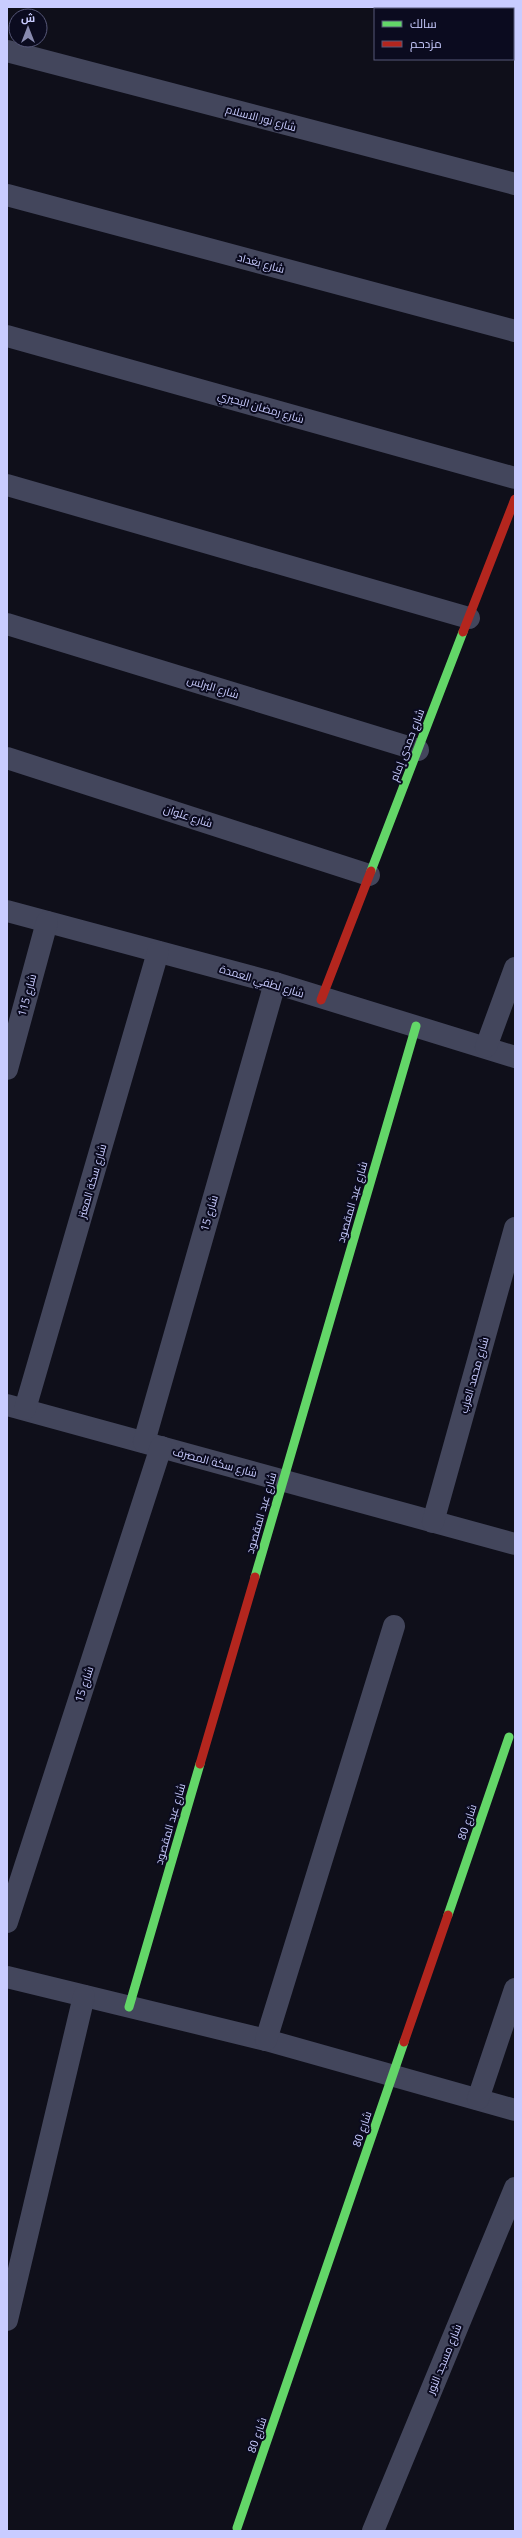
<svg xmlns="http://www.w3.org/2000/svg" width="522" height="2538" font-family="'Open Sans',Cairo,sans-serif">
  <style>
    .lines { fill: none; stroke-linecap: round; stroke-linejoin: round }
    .street { stroke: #43465c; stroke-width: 22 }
    .fast { stroke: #63d668; stroke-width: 9 }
    .jam { stroke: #b3261e; stroke-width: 9 }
    .labels { text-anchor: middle; stroke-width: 4; stroke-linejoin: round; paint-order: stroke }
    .street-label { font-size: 11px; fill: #c9ccff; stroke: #0b0b1f }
  </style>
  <rect width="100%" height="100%" fill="#0f0f1a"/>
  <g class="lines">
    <!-- street -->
    <g class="street">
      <path d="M447 7 458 9"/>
      <path d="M513 19 515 20"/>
      <path d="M7 51 515 184"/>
      <path d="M7 195 515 331"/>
      <path d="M7 336 515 478"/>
      <path d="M7 485 469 618"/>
      <path d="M7 624 418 750"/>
      <path d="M7 758 369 875"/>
      <path d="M7 911 275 983 515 1057"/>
      <path d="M486 1047 515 968"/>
      <path d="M7 1069 47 922"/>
      <path d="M7 1405 515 1544"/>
      <path d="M25 1409 158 952"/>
      <path d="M144 1442 275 983"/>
      <path d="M433 1522 515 1228"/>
      <path d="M7 1922 161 1447"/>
      <path d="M7 1977 266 2040 515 2110"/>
      <path d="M266 2040 394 1626"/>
      <path d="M478 2099 515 1989"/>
      <path d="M7 2320 84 1996"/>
      <path d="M373 2531 515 2188"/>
    </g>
    <!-- fast -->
    <g class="fast">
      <path d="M371 871 463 632"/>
      <path d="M255 1577 416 1026"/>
      <path d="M448 1915 509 1737"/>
      <path d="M129 2007 200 1764"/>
      <path d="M237 2528 404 2042"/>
    </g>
    <!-- jam -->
    <g class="jam">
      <path d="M463 632 515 499"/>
      <path d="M321 1000 371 871"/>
      <path d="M200 1764 255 1577"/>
      <path d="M404 2042 448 1915"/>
    </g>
  </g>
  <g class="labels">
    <!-- street labels -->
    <g class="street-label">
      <text transform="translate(261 118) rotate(15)" y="4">شارع نور الاسلام</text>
      <text transform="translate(261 263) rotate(15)" y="4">شارع بغداد</text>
      <text transform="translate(261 407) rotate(16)" y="4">شارع رمضان البحيري</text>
      <text transform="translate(213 687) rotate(17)" y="4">شارع البرلس</text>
      <text transform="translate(407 745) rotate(-69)" y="4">شارع حمدى إمام</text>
      <text transform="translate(188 816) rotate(18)" y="4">شارع علوان</text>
      <text transform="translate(262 981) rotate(17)" y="4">شارع لطفي العمدة</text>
      <text transform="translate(27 995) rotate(-75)" y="4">شارع 115</text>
      <text transform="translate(92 1181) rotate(-74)" y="4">شارع سكة المعتز</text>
      <text transform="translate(352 1202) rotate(-74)" y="4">شارع عبد المقصود</text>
      <text transform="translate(209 1213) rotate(-74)" y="4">شارع 15</text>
      <text transform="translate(474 1375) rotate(-74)" y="4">شارع محمد العزب</text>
      <text transform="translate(215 1462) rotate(15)" y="4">شارع سكة المصرف</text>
      <text transform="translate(261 1513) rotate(-74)" y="4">شارع عبد المقصود</text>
      <text transform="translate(84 1684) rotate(-72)" y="4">شارع 15</text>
      <text transform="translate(467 1822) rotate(-71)" y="4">شارع 80</text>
      <text transform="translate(170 1824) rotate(-74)" y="4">شارع عبد المقصود</text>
      <text transform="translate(362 2129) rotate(-71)" y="4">شارع 80</text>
      <text transform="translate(444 2359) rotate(-68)" y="4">شارع مسجد النور</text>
      <text transform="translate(257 2435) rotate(-71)" y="4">شارع 80</text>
    </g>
  </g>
  <!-- border -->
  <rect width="522" height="2538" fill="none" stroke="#c9ccff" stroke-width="16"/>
  <!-- legend -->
  <rect x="374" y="8" width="140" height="52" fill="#0b0b1f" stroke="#575879"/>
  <rect x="382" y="21" width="20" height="6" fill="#63d668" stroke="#575879"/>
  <text x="410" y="28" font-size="12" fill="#c9ccff">سالك</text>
  <rect x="382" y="41" width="20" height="6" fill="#b3261e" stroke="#575879"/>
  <text x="410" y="48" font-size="12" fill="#c9ccff">مزدحم</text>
  <!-- north arrow -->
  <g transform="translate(28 28)"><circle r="19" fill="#0b0b1f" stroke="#575879"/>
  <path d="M0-3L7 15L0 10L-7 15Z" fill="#888aaf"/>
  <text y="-6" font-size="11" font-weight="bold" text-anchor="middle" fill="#c9ccff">ش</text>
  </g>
</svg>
